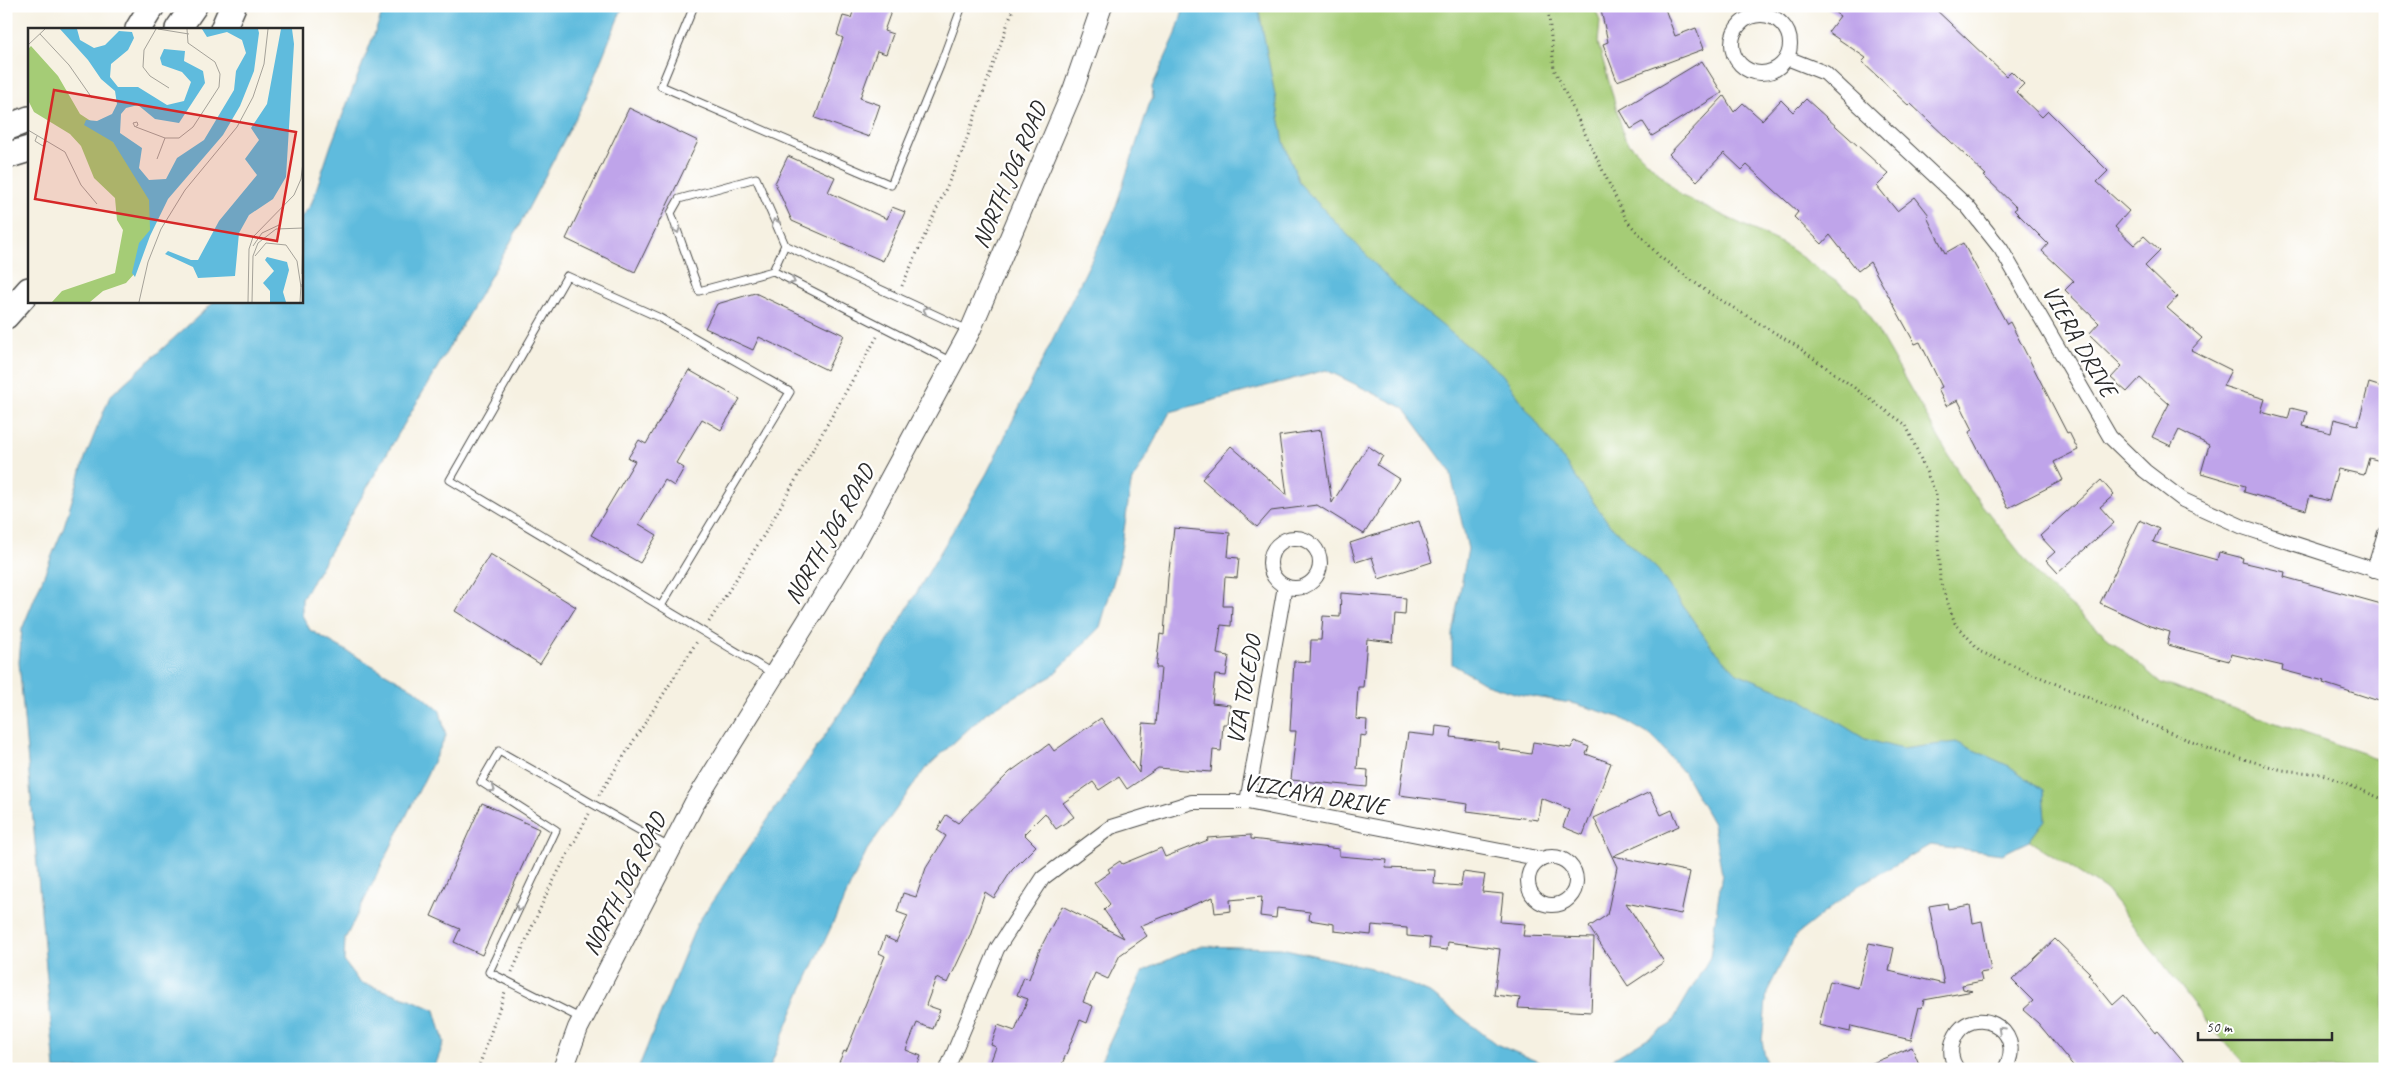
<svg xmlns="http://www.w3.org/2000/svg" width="2391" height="1075" font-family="Caveat,sans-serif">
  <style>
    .green { fill: #a5cc76; stroke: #687c50 }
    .water { fill: #5fbbdd; stroke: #457384 }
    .building { fill: #bfa4ea }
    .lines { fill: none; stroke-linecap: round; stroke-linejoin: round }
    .lane-casing { stroke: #494946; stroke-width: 9 }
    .street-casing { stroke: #494946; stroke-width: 16 }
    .secondary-casing { stroke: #494946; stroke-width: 22 }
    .highway-casing { stroke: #494946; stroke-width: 28 }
    .path { stroke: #494946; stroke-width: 3; stroke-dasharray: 1 4; stroke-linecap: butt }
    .lane { stroke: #fff; stroke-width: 7 }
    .street { stroke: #fff; stroke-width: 14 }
    .secondary { stroke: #fff; stroke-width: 20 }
    .highway { stroke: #fff; stroke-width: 25 }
    .oneway { stroke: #a0a0a0 }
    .labels { text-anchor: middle; stroke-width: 4.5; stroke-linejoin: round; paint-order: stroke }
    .street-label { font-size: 24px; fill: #2b2b2b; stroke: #fff }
    .inset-road { fill: none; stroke: #a5a299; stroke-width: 1 }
    .view { fill: #d62828; fill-opacity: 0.15; stroke: #d62828; stroke-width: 2.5 }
    .inset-edge { fill: none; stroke: #2b2b2b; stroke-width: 2.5 }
  </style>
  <rect width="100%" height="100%" fill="#fff"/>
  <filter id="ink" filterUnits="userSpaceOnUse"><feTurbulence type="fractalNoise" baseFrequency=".02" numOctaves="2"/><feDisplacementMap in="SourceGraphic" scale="10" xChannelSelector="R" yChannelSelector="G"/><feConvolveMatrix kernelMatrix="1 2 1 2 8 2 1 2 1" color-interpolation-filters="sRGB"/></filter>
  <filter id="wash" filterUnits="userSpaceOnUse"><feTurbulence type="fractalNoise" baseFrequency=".0096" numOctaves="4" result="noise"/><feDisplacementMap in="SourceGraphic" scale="20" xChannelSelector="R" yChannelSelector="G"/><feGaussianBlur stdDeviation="1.12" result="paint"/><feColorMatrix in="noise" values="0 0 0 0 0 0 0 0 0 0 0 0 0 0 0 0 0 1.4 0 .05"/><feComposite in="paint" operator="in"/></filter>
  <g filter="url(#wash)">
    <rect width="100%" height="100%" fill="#f6f1e2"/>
    <!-- green -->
    <path class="green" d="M1236 6H1594L1600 21 1598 43 1625 139 1682 196 1783 244 1858 297 1964 482 2042 581 2161 683 2385 761V1069H2249L2216 1032 2106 890 1989 815 1827 767 1272 195Z"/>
    <!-- water -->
    <g class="water">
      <path d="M385 6H623L585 100 510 243 302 599V615L310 630 417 691 440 711 446 736 345 939 344 961 359 982 410 999 435 1010 444 1042 434 1069H55L19 662 22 629 64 526 85 458 110 396 215 301H301V217L311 205 331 145Z"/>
      <path d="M1184 6H1258L1284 142 1299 183 1402 293 1502 374 1609 524 1658 570 1711 646 1737 673 1799 698 1865 739 1902 749 1956 742 2009 766 2043 790 2045 820 2029 841 2002 854 1930 845 1858 886 1796 935 1767 992 1762 1041 1767 1069H1560L1611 1060 1671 1024 1710 957 1722 873 1713 824 1684 773 1653 737 1619 717 1576 704 1518 694 1486 684 1452 664V634L1468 549 1450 471 1404 408 1326 370 1170 412 1131 484 1119 563 1100 627 1052 676 987 712 925 769 867 850 800 994 769 1069H638L697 924 884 648 987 473 1112 218 1149 105 1153 98 1152 87 1176 34Z"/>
      <path d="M1199 946 1281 948 1371 968 1432 994 1496 1044 1555 1069H1097L1143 971Z"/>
    </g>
    <g id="blocks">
      <!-- building -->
      <g class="building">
        <path d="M855 6H893L884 31 893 34 886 54 877 51 860 98 880 105 869 137 815 118 843 38 837 35 843 16 851 18Z"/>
        <path d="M1600 6H1664L1675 36 1696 28 1704 49 1617 81 1603 44 1608 42Z"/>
        <path d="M1825 6H1932L2006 76 2011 71 2024 84 2016 92 2042 117 2048 111 2108 171 2097 182 2129 211 2115 227 2134 245 2144 236 2160 251 2145 266 2177 297 2167 308 2202 338 2191 350 2231 370 2223 386 2265 399 2261 412 2288 419 2291 408 2307 412 2303 426 2331 433 2334 419 2358 425 2369 383 2385 388V462L2369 458 2364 475 2338 469 2329 501 2310 496 2306 510 2244 492 2245 486 2201 473 2209 445 2179 430 2171 446 2152 437 2169 404 2140 378 2127 392 2111 378 2122 366 2089 334 2099 323 2065 290 2074 281 2042 251 2048 244 2014 210 2017 208 1984 176 1986 175 1911 104 1909 106 1862 62 1866 58 1828 32 1840 16Z"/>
        <path d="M1702 61 1722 93 1652 136 1643 122 1631 129 1620 110Z"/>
        <path d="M1724 96 1734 112 1743 103 1762 120 1781 100 1793 112 1806 99 1889 174 1877 186 1897 211 1915 197 1929 215 1927 217 1945 253 1963 243 2007 324 2010 322 2067 433 2069 432 2078 450 2054 462 2063 480 2008 508 1969 432 1973 430 1958 400 1946 406 1938 389 1942 387 1920 342 1915 344 1870 262 1858 271 1830 235 1822 244 1794 217 1798 212 1747 165 1742 170 1724 153 1697 181 1669 154Z"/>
        <path d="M629 108 698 141 635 272 566 239Z"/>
        <path d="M788 156 835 177 828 192 887 219 892 207 905 212 883 261 792 221 775 183Z"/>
        <path d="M755 293 844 335 827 370 759 337 753 350 705 328 717 304Z"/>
        <path d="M689 370 740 399 721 430 702 419 676 463 684 468 674 486 665 480 639 524 657 535 640 563 591 535 635 461 628 458 639 440 646 444Z"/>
        <path d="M1321 430 1332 503 1368 446 1383 456 1377 465 1399 479 1364 534 1317 505 1271 511 1257 527 1202 479 1231 446 1287 495 1279 436Z"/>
        <path d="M2101 480 2114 495 2100 507 2114 523 2058 573 2046 560 2055 552 2040 536Z"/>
        <path d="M2140 520 2159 529 2153 542 2217 560 2219 552 2243 558 2242 562 2285 572 2284 577 2385 605V703L2323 683 2324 681 2282 670 2283 666 2231 654 2229 661 2167 645 2170 632 2150 626 2100 603Z"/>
        <path d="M1419 521 1432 562 1379 579 1372 557 1356 562 1350 543Z"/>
        <path d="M1174 528 1230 533 1228 557 1239 558 1237 578 1225 577 1223 606H1232L1231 626 1221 625 1217 654 1229 656 1226 676 1215 675 1212 703 1230 705 1228 724H1223L1221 751 1213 750 1211 772 1158 768 1127 789 1119 777 1099 790 1093 782 1063 803 1074 817 1056 829 1045 813 1024 834 1036 846 1012 870 994 898 985 892 970 936 948 983 936 978 926 1005 940 1010 933 1029 917 1023 906 1050 921 1056 916 1069H836L844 1051 846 1052 885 956 879 953 885 937 896 942 908 916 897 912 903 893 916 897 926 868 946 836 937 830 946 815 958 823 1010 772 1049 744 1054 751 1101 718 1139 773 1143 723 1156 724 1161 668H1156L1160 634 1164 635 1168 578Z"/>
        <path d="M490 554 576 607 540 664 455 611Z"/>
        <path d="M1341 593 1406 598 1405 615 1395 614 1393 642 1367 639 1363 687H1358L1356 719 1367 720 1366 736 1360 735 1357 769 1368 770 1367 787 1291 780 1296 731H1290L1294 661 1310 662 1311 640H1321L1323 616 1340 617Z"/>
        <path d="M1436 726 1452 728 1451 737 1499 743V749L1531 754 1533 742 1571 748 1574 741 1589 747 1586 754 1611 763 1583 835 1563 827 1569 809 1541 798 1538 820 1467 811 1468 804 1399 795 1408 733 1435 736Z"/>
        <path d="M1650 792 1661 815 1672 810 1679 826 1613 856 1690 872 1681 914 1626 903 1664 962 1628 986 1589 927 1607 915 1617 867 1594 818Z"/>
        <path d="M482 803 539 829 482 955 454 942 460 929 431 916Z"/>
        <path d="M1251 835V839L1339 849V856L1387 860 1386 868 1435 870 1434 884 1461 886 1463 872 1485 875 1482 892 1503 894 1500 922 1525 924 1523 936 1594 938 1591 1012 1518 1008 1520 998 1494 995 1500 949 1448 942 1447 950 1429 948 1430 938 1407 936V928L1372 925 1371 935 1334 931V924L1309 920 1310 912 1277 908 1276 918 1260 916 1262 897 1230 900 1231 911 1215 913 1213 897 1140 926 1147 936 1120 955 1108 979 1095 973 1083 1002 1093 1006 1087 1023 1080 1020 1060 1069H988L996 1047 991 1045 998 1025 1015 1031 1028 999 1017 995 1024 977 1029 979 1040 949 1062 906 1124 938 1104 910 1110 904 1094 883 1110 872 1108 869 1120 861 1122 864 1161 848 1165 857 1208 840 1207 838Z"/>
        <path d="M1947 903 1948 909 1970 905 1973 923 1982 921 1991 971 1980 973 1982 981 1962 985 1963 989 1973 991 1924 1000 1922 1008 1919 1007 1911 1040 1851 1026 1850 1032 1819 1025 1830 981 1858 988 1869 943 1894 948 1889 971 1944 984 1929 906Z"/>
        <path d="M2055 939 2090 973 2088 974 2113 1005 2124 995 2155 1033 2158 1031 2190 1069H2076L2038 1023 2023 1010 2033 1001 2012 980Z"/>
        <path d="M1912 1047 1921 1069H1860V1068Z"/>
      </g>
    </g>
  </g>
  <g filter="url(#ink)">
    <use href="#blocks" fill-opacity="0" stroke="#494946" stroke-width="1"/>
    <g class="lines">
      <!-- lane casing -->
      <g class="lane-casing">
        <g id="lane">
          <path d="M694 6 661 86 891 185 940 66 962 6"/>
          <path d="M773 271 785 245"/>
          <path d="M952 362 773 271 699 291 671 213 679 199 756 178 785 245 968 330"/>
          <path d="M661 606 790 392 658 317 567 276 450 480 772 673"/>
          <path d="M582 1019 489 972 556 830 481 782 499 751 669 847"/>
        </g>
      </g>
      <!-- street casing -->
      <g class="street-casing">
        <g id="street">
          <circle cx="1761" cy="44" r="29"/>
          <path d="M1787 58 1825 73 1967 206 2001 249 2110 437 2145 471 2183 500 2243 527 2385 573"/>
          <circle cx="1295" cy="563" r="25"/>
          <path d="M2374 570 2385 533"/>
          <path d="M1247 802 1285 586"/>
          <circle cx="1552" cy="881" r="24"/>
          <path d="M947 1069 997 949 1043 878 1111 827 1192 802H1247L1542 859"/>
          <path d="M1957 1069C1951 1060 1949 1049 1954 1039 1970 1001 2029 1028 2005 1069"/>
        </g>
      </g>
      <!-- secondary casing -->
      <g class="secondary-casing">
        <path id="secondary" d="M563 1069 578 1028 694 804 852 549 970 331 1073 90 1102 6"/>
      </g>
      <!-- highway casing -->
      <g class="highway-casing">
        <g id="highway">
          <path d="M138 29 152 6"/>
          <path d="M178 29 194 6"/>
          <path d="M223 29 233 6"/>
          <path d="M6 128 29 119"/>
          <path d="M6 156 29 149"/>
          <path d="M6 316 29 290"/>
        </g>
      </g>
      <!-- path -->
      <g class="path">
        <path d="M1548 6 1554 69 1627 221 1660 257 1709 293 1795 345 1906 425 1936 494 1940 581 1955 623 1981 652 2209 749 2282 770 2322 774 2385 800"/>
        <path d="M902 286 961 155 1014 6"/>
        <path d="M709 622 767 530 877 337"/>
        <path d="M599 795 698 640"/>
        <path d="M512 972 548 891 589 814"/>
        <path d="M478 1069 505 992"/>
      </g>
      <!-- lane -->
      <use href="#lane" class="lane"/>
      <!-- street -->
      <use href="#street" class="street"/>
      <!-- secondary -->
      <use href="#secondary" class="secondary"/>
      <!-- highway -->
      <use href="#highway" class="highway"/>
    </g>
    <!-- one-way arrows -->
    <defs><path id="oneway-chevron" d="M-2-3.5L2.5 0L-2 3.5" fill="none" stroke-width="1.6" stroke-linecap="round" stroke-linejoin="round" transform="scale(1.25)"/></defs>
    <g class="oneway">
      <use href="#oneway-chevron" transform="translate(775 222) rotate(-114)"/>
      <use href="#oneway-chevron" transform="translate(677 230) rotate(70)"/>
      <use href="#oneway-chevron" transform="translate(792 281) rotate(27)"/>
      <use href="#oneway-chevron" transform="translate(926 310) rotate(-155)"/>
      <use href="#oneway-chevron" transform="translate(492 789) rotate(33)"/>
      <use href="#oneway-chevron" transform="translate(519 908) rotate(115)"/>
      <use href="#oneway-chevron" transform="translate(2001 1030) rotate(-137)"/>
    </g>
  </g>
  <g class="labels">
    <!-- street labels -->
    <g class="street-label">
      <text transform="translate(1009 175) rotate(-67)" y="8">NORTH JOG ROAD</text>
      <text transform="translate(2080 341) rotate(60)" y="8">VIERA DRIVE</text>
      <text transform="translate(829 534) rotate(-60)" y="8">NORTH JOG ROAD</text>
      <text transform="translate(1244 690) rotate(-80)" y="8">VIA TOLEDO</text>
      <text transform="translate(1315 794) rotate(10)" y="8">VIZCAYA DRIVE</text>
      <text transform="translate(624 884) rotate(-63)" y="8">NORTH JOG ROAD</text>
    </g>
  </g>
  <!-- overview -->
  <g transform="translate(28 28)">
    <rect width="275" height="275" fill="#f6f1e2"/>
    <path d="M3 18 30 48 52 86 78 103 124 171V198L107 245 98 255 75 263 62 274H24L34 263 87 245 95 202 89 192 87 170 66 150 53 118 42 106 6 84 0 72V21Z" fill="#a5cc76"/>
    <path d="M32 1H49L52 12 66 20 77 17 91 3 104 4 106 10 100 22 83 36 82 49 90 59H110L139 77 156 73 163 54 154 44 134 37 132 30 136 21 157 23 156 33 175 43 177 55 151 95 127 91 110 77 98 80 93 86 92 105 114 120 111 140 121 152 138 151 149 130 176 112 206 62 208 43 218 25 214 12 199 4 179 9 174 1H230L231 5 226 43 212 78 195 107 140 171 122 208 107 249 104 245 111 215 122 202 121 172 85 114 56 97 58 92 69 93 84 86 89 76 87 63 73 51 60 32ZM253 1H264L266 16 258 149 245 171 221 187 211 205 207 248 170 250 165 239 137 226 140 223 163 232H170L191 193 229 147 217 131 231 112 223 100 239 76ZM239 229 259 234 261 242 255 264 258 274H242V263L235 255 246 243 237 232Z" fill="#5fbbdd"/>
    <path class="inset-road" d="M128 1 116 22 115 39 122 48 141 60M130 1 161 6M12 6 41 37 64 70M0 17 17 1M109 94 110 97 107 99 105 95ZM108 99 137 110H151L165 99 191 59 192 46 187 34 160 15 159 1M0 102 37 124 53 157 69 176M9 108 7 113 15 118 19 113M129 131 137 110M225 218 234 205 251 197M227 228 238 215 258 217 269 233 273 259M274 246 275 205M111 274 120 234 133 201 157 162 209 99 225 69 236 36 240 1M220 274 221 221 225 209 266 167 273 151 275 134M224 274 225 228 230 215 248 201 275 200M272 274 273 256"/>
    <path class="view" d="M26 62 268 104 249 213 7 171Z"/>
    <rect width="275" height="275" class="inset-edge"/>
  </g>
  <!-- margin -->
  <rect width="2391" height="1075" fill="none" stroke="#fff" stroke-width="25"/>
  <!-- scale -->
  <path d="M2198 1032v8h134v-8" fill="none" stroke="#2b2b2b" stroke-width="2.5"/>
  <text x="2206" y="1032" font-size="15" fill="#2b2b2b" stroke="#ffffff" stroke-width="4" paint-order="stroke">50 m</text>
</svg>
